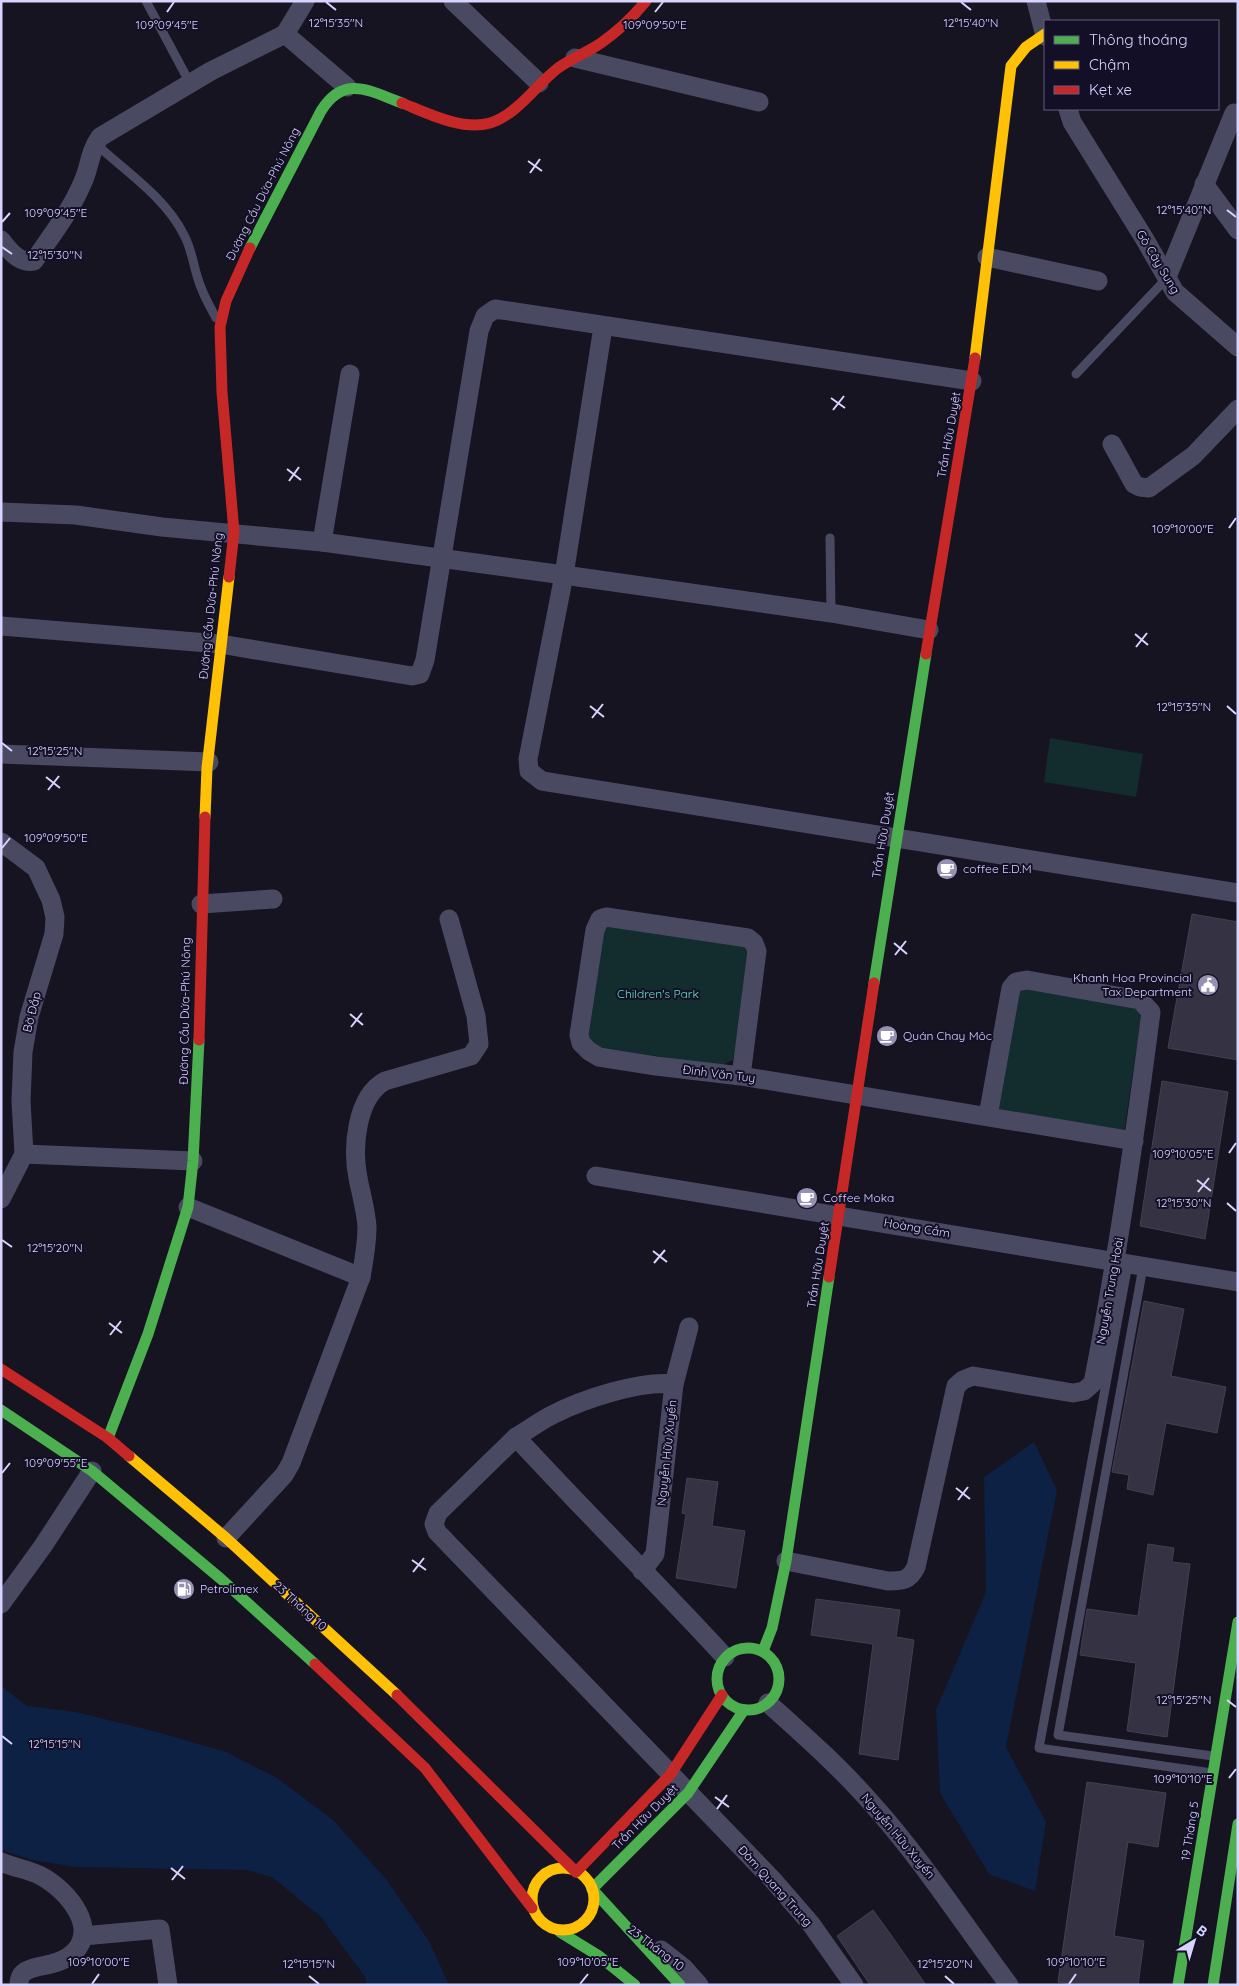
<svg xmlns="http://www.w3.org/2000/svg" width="1239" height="1986" font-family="Quicksand,sans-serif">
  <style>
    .green { fill: #132c2d }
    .water { fill: #0d2144 }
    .building { fill: #343243; stroke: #433f54 }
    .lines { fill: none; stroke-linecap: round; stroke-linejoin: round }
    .lane { stroke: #4a4962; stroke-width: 9 }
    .street { stroke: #4a4962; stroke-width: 19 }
    .fast { stroke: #4caf50; stroke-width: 11 }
    .slow { stroke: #ffc107; stroke-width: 11 }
    .jam { stroke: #c62828; stroke-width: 11 }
    .ticks { fill: none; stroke: #d9d4ff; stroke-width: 2 }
    .labels { text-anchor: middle; stroke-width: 4; stroke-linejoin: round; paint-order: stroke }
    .street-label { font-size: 12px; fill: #d9d4ff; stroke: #130f26 }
    .poi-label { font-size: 12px; fill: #d9d4ff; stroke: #130f26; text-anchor: start }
    .park-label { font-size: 12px; fill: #5fe0c0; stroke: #130f26 }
    .ticks-label { font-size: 12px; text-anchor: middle; fill: #d9d4ff; stroke: #130f26; stroke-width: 4; stroke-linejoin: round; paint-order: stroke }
  </style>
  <rect width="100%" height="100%" fill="#161421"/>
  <!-- green -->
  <g class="green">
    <path d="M1050 738 1143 754 1136 797 1044 782Z"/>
    <path d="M613 925 745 944 751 952 733 1060 720 1066 592 1046 588 1035 603 927Z"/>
    <path d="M1024 988 1138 1006 1142 1013 1124 1132 997 1110 1018 990Z"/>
  </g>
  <!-- water -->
  <g class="water">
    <path d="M1034 1442 1057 1490 1006 1747 1046 1822 1035 1891 989 1874 940 1793 936 1710 986 1592 984 1477Z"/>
    <path d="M1 1686 27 1706 76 1712 157 1732 226 1752 277 1778 332 1819 386 1879 429 1941 449 1985H367L365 1977 321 1917 272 1877 247 1870 76 1867 32 1860 1 1850Z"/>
  </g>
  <!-- building -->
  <g class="building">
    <path d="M1192 914 1238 922V1060L1168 1048Z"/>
    <path d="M1162 1081 1228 1092 1205 1239 1140 1226Z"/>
    <path d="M1144 1301 1184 1309 1171 1376 1226 1387 1217 1433 1166 1423 1153 1495 1127 1489 1129 1475 1112 1472Z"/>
    <path d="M687 1478 718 1482 712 1526 745 1531 736 1588 676 1578 686 1514 682 1513Z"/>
    <path d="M1148 1544 1174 1548 1172 1562 1190 1564 1167 1737 1127 1731 1136 1663 1080 1655 1087 1609 1138 1616Z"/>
    <path d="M816 1599 900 1610 896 1637 914 1640 898 1760 859 1754 873 1644 811 1635Z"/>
    <path d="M1087 1782 1166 1793 1158 1847 1128 1842 1114 1936 1144 1941 1138 1985H1076L1058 1982Z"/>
    <path d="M873 1910 891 1935 926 1985H870L837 1936Z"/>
  </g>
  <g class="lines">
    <!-- lane -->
    <g class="lane">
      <path d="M146 1 191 85"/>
      <path d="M96 144C126 172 165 197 184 235 192 250 193 264 198 279 202 293 209 305 216 318"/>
      <path d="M1076 374 1167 278"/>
      <path d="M830 538 831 613"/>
      <path d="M1128 1264 1039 1748 1212 1773"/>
      <path d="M1143 1267 1058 1735 1213 1756"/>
    </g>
    <!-- street -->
    <g class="street">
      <path d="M453 1 539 83"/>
      <path d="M1036 1 1045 36"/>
      <path d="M285 34 305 1"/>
      <path d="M575 58 759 102"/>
      <path d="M1068 109 1072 122 1144 238 1175 292 1238 347"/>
      <path d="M1204 184 1238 230"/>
      <path d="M1 240C10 251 19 264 34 261 51 236 70 212 82 184 90 168 89 152 100 137L211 71 285 34 347 87"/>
      <path d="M987 257 1098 281"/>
      <path d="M1167 277 1234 113"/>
      <path d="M603 327 564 575 831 613 929 630"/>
      <path d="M1112 444 1134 484 1140 487 1149 488 1193 456 1238 409"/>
      <path d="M1 512 76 515 162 527 322 542 564 575 528 759 529 771 542 781 1238 893"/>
      <path d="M322 542 350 374"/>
      <path d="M1 626 220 644 412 676 420 674 425 660 479 331 485 316 495 309 972 381"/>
      <path d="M1 754 209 762"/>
      <path d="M1 842 36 868 51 900 55 917 54 934 29 1017 23 1052 21 1101 24 1154 1 1199"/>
      <path d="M201 904 273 899"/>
      <path d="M741 1076 757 951 754 943 748 938 606 917 600 919 595 930 579 1035 581 1043 589 1051 599 1057 656 1066 741 1076 1134 1141"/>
      <path d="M24 1154 193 1161"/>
      <path d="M596 1176 1238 1282"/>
      <path d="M188 1207 361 1277 291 1463 284 1475 226 1538"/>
      <path d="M361 1277C364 1260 367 1244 367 1227 366 1210 361 1194 358 1178 352 1148 356 1097 385 1081L471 1056 479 1044 476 1016 449 919"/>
      <path d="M674 1384 689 1327"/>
      <path d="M516 1437 438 1513 434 1524 437 1532 772 1879 811 1924 854 1985"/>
      <path d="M786 1561 888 1581C902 1581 909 1581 916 1567L956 1386 963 1380 973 1376 1073 1393 1084 1391 1093 1383C1117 1260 1135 1136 1151 1012L1140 1000 1027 980 1016 982 1011 988 988 1116"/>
      <path d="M642 1571 655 1554 674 1384C641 1380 583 1399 552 1415 540 1421 528 1430 516 1437 585 1512 657 1583 725 1657"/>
      <path d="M1 1604 43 1546 92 1471"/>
      <path d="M768 1703C805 1736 842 1769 874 1806 924 1862 964 1925 1009 1985"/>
      <path d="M1 1862C14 1868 29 1869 41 1876 68 1890 104 1933 68 1957 53 1967 39 1964 28 1970 21 1973 19 1977 19 1985"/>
      <path d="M83 1936 160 1929 168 1985"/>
      <path d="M661 1950 684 1968 699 1985"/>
    </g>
    <!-- fast -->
    <g class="fast">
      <path d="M250 248 321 111C344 74 369 91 402 103"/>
      <path d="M874 983 926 654"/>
      <path d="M1 1410 92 1471 221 1579 315 1664"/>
      <path d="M108 1438 148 1334 188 1207 193 1161 199 1040"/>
      <circle cx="748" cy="1679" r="31"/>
      <path d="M763 1651 772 1628 786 1561 829 1277"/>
      <path d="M592 1889 688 1793 744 1710"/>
      <path d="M592 1889 680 1985"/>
      <path d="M560 1932 599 1956 635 1985"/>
      <path d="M1178 1985 1238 1622"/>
      <path d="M1213 1985 1238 1824"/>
    </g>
    <!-- slow -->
    <g class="slow">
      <path d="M975 358 1011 66 1026 47 1045 34"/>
      <path d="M205 817 207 768 229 577"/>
      <path d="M129 1456 226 1538 397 1695"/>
      <circle cx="563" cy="1899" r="31"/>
    </g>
    <!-- jam -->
    <g class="jam">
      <path d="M402 103C427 113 462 131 490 123 517 115 537 84 558 68 572 58 588 52 601 43 618 31 633 17 646 1"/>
      <path d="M229 577 234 532 222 392 220 327 226 301 250 248"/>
      <path d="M926 654 975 358"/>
      <path d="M199 1040 205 817"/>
      <path d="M829 1277 874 983"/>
      <path d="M1 1369 108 1438 129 1456"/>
      <path d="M315 1664 425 1768 532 1908"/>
      <path d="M397 1695 576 1872"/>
      <path d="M576 1872 670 1775 722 1695"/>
    </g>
  </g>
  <!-- ticks -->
  <path class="ticks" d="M326 2 336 10M961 2 971 10M167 12 174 2M655 12 663 2M528 161 542 171M530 173 540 159M1227 210 1236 217M2 222 10 213M2 247 12 254M831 398 845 408M833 410 844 396M287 469 301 480M289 481 299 467M1229 528 1236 518M1135 634 1148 645M1136 647 1147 633M590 706 604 717M1227 706 1236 714M592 718 603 704M2 743 12 751M46 777 60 788M48 790 59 776M2 848 10 838M894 943 907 954M895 955 906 941M350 1014 363 1025M351 1027 362 1013M1229 1153 1236 1143M1197 1180 1211 1191M1198 1192 1209 1178M1227 1203 1236 1211M2 1240 12 1247M653 1251 667 1262M654 1263 665 1250M109 1323 122 1333M110 1335 121 1321M2 1473 10 1463M956 1488 970 1499M958 1500 968 1487M412 1560 426 1570M413 1572 424 1558M1227 1700 1236 1707M2 1736 12 1744M1229 1778 1236 1769M715 1797 729 1807M717 1809 727 1795M171 1868 185 1879M172 1880 183 1866M309 1976 319 1984M945 1976 954 1984M92 1984 99 1974M580 1984 588 1974M1069 1984 1076 1974"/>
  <!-- icons -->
  <defs>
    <g id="cafe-disc" transform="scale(1.125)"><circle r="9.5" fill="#9591b1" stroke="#130f26"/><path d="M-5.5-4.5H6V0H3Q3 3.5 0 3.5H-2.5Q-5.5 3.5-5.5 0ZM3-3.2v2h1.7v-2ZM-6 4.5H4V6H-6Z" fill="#fff"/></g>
    <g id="civic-disc" transform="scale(1.125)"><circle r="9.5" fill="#9591b1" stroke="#130f26"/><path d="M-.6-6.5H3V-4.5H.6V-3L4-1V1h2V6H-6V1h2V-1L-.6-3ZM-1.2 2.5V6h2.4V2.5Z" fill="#fff"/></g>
    <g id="fuel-disc" transform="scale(1.125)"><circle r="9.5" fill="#9591b1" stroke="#130f26"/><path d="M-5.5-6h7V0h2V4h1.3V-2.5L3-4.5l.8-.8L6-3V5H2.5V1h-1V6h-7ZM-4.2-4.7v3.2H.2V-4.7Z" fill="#fff"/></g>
  </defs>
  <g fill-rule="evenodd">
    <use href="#cafe-disc" x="947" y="869"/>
    <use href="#civic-disc" x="1208" y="985"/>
    <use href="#cafe-disc" x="887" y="1036"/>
    <use href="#cafe-disc" x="807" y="1198"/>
    <use href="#fuel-disc" x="184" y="1589"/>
  </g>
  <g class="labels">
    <!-- street labels -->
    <g class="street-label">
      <text transform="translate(263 194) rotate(-63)" y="4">Đường Cầu Dứa-Phú Nông</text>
      <text transform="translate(1158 262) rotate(59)" y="4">Gò Cây Sung</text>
      <text transform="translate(949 435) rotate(-80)" y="4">Trần Hữu Duyệt</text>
      <text transform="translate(211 606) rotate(-84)" y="4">Đường Cầu Dứa-Phú Nông</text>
      <text transform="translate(883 835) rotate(-81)" y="4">Trần Hữu Duyệt</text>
      <text transform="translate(185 1011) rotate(-89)" y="4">Đường Cầu Dứa-Phú Nông</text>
      <text transform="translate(32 1012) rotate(-76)" y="4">Bờ Đắp</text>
      <text transform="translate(719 1074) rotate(7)" y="4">Đinh Văn Tuy</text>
      <text transform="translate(917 1228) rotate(10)" y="4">Hoàng Cầm</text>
      <text transform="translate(818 1265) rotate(-81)" y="4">Trần Hữu Duyệt</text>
      <text transform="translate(1110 1291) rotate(-80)" y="4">Nguyễn Trung Hoài</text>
      <text transform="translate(667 1453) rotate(-84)" y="4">Nguyễn Hữu Xuyến</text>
      <text transform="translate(300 1606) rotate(42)" y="4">23 Tháng 10</text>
      <text transform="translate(645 1817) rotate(-45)" y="4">Trần Hữu Duyệt</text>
      <text transform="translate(1190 1831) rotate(-81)" y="4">19 Tháng 5</text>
      <text transform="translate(898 1836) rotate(50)" y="4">Nguyễn Hữu Xuyến</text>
      <text transform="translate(775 1886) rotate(48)" y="4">Đàm Quang Trung</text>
      <text transform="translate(656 1948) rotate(37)" y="4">23 Tháng 10</text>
    </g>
    <!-- poi labels -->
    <g class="poi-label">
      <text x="963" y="873">coffee E.D.M</text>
      <text x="1192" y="982" text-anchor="end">Khanh Hoa Provincial<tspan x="1192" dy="14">Tax Department</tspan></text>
      <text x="903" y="1040">Quán Chay Môc</text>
      <text x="823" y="1202">Coffee Moka</text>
      <text x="200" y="1593">Petrolimex</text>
    </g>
    <!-- park labels -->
    <g class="park-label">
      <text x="658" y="998">Children's Park</text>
    </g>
  </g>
  <g class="ticks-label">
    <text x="336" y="27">12°15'35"N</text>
    <text x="971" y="27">12°15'40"N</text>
    <text x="167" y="29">109°09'45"E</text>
    <text x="655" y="29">109°09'50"E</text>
    <text x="1184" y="214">12°15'40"N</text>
    <text x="56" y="217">109°09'45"E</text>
    <text x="55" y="259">12°15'30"N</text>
    <text x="1183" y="533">109°10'00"E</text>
    <text x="1184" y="711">12°15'35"N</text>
    <text x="55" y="755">12°15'25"N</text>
    <text x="56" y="842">109°09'50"E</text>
    <text x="1183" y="1158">109°10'05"E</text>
    <text x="1184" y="1207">12°15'30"N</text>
    <text x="55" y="1252">12°15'20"N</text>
    <text x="56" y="1467">109°09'55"E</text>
    <text x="1184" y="1704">12°15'25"N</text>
    <text x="55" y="1748">12°15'15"N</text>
    <text x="1183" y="1783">109°10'10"E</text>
    <text x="99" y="1966">109°10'00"E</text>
    <text x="588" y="1966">109°10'05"E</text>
    <text x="1076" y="1966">109°10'10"E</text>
    <text x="309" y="1968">12°15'15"N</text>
    <text x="945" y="1968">12°15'20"N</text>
  </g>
  <!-- border -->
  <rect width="1239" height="1986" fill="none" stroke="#d9d4ff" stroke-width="5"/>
  <!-- legend -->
  <rect x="1044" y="20" width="175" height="90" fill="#130f26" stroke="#625e7d"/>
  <rect x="1054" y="36" width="25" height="8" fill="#4caf50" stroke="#625e7d"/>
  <text x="1089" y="45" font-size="15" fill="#d9d4ff">Thông thoáng</text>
  <rect x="1054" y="61" width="25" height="8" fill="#ffc107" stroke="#625e7d"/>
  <text x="1089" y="70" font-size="15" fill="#d9d4ff">Chậm</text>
  <rect x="1054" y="86" width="25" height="8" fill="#c62828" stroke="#625e7d"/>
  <text x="1089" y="95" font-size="15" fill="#d9d4ff">Kẹt xe</text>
  <!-- north arrow -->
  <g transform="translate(1194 1941) rotate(38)" stroke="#130f26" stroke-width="4" paint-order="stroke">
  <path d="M0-4L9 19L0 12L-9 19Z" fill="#d9d4ff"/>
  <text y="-8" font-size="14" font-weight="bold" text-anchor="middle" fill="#d9d4ff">B</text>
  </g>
</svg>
